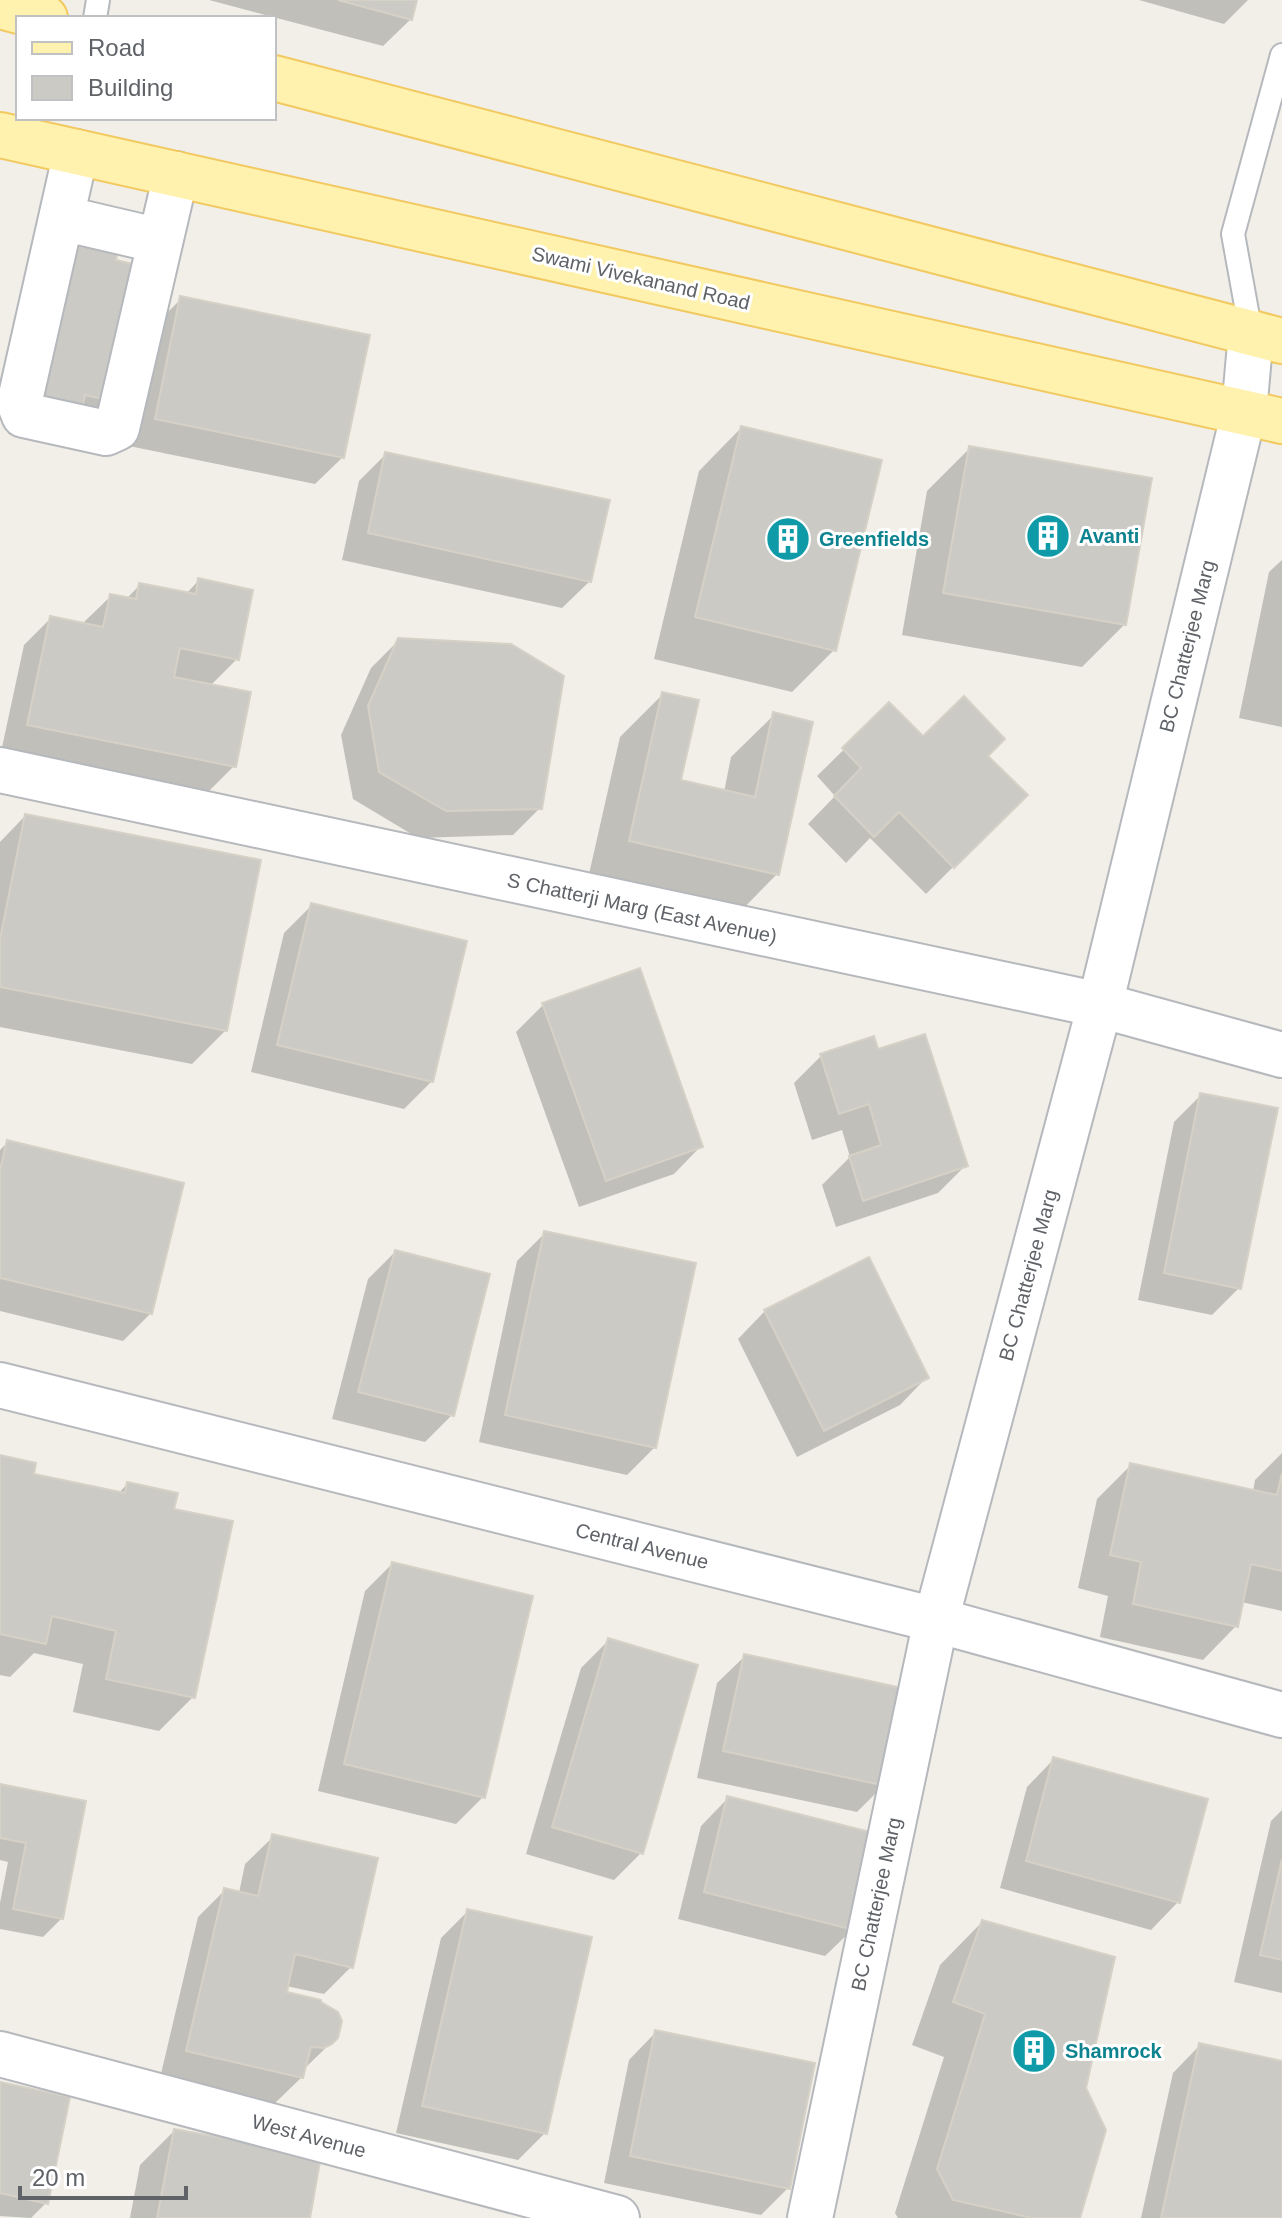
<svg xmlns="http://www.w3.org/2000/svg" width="1282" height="2218" font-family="Helvetica,sans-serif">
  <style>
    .shadow { fill: #0003 }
    .building { fill: #cccac5; stroke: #d6d1c6; stroke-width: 2 }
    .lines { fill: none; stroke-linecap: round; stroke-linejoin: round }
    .service-casing { stroke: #b5b8bc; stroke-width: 26 }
    .minor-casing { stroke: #b5b8bc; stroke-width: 48 }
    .primary-casing { stroke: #f2c960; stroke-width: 48 }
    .service { stroke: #fff; stroke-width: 22 }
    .minor { stroke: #fff; stroke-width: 44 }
    .primary { stroke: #fff2af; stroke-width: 44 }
    .labels { text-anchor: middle; stroke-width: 6; stroke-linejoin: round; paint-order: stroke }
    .street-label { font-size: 20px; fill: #5f6368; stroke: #fff }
    .culture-label { font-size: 20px; font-weight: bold; fill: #0d838f; stroke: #fff; text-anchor: start }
  </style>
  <rect width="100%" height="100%" fill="#f1efe8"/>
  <!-- shadow -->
  <g class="shadow">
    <path d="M209 0H415L411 19 383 46Z"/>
    <path d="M1139 0H1248L1224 24Z"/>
    <path d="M113 262 111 400 92 419 12 424Z"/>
    <path d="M181 299 343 457 315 484 129 446 154 326Z"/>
    <path d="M741 428 834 650 792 692 654 659 699 471Z"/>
    <path d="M970 448 1125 624 1082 667 902 635 927 491Z"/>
    <path d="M386 454 590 581 562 608 342 560 359 481Z"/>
    <path d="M1282 560V727L1239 718 1269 572Z"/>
    <path d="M199 580 237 659 210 686 234 766 207 793 1 752 24 645 51 618 83 623 111 596 126 599 140 585 186 594Z"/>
    <path d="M399 640 540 808 513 835 418 838 353 799 341 735 371 668Z"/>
    <path d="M663 694 679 782 724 792 731 757 774 715 777 874 735 917 587 883 620 737Z"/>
    <path d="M889 705 923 739 985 756 1025 795 926 894 870 838 846 863 808 824 835 796 817 776Z"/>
    <path d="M25 816 226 1030 192 1064 0 1027V842Z"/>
    <path d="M311 906 432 1081 404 1109 251 1072 284 933Z"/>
    <path d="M544 1004 701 1146 674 1174 579 1207 516 1032Z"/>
    <path d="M877 1052 965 1166 938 1193 836 1227 822 1185 850 1157 842 1130 812 1140 794 1083 821 1056Z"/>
    <path d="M1201 1095 1239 1288 1212 1315 1138 1300 1174 1122Z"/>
    <path d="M8 1142 151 1313 123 1341 0 1311V1150Z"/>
    <path d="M545 1233 655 1447 627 1475 479 1442 517 1261Z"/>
    <path d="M395 1252 452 1415 425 1442 332 1419 368 1279Z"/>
    <path d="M765 1311 927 1377 900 1405 797 1457 738 1339Z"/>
    <path d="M1282 1453V1611L1241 1602 1236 1626 1203 1660 1100 1637 1108 1596 1078 1588 1097 1499 1131 1465 1253 1492 1255 1480Z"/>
    <path d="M0 1457 32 1475 118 1494 127 1484 171 1511 193 1697 159 1731 73 1712 83 1664 34 1653 10 1677 0 1675Z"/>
    <path d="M392 1564 483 1797 456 1824 318 1791 365 1591Z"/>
    <path d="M609 1640 641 1853 614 1880 526 1854 581 1668Z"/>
    <path d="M745 1656 884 1785 857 1812 697 1778 717 1683Z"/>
    <path d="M1054 1759 1178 1902 1151 1930 1000 1888 1027 1787Z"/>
    <path d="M0 1786 62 1918 43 1937 0 1929V1903L8 1862 0 1860Z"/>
    <path d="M728 1798 853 1929 825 1956 678 1919 701 1826Z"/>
    <path d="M1282 1810V1993L1234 1982 1271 1821Z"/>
    <path d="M273 1837 351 1967 324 1994 286 1986 285 1993 337 2037 303 2070 302 2077 274 2104 160 2078 198 1917 225 1890 239 1893 245 1864Z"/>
    <path d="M468 1911 545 2133 518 2160 396 2133 441 1938Z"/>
    <path d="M982 1922 1084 2088 1078 2218H898L895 2213 944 2057 912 2045 940 1965Z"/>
    <path d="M656 2032 788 2188 761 2215 604 2183 629 2060Z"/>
    <path d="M1200 2045 1282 2063V2218H1141L1173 2073Z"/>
    <path d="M0 2084 46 2203 31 2218 0 2216Z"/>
    <path d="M174 2131 308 2218H130L140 2165Z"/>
  </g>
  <!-- building -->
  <g class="building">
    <path d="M338 0H417L412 20Z"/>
    <path d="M69 233 119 245 116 260 146 267 112 401 85 395 80 417 30 405Z"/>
    <path d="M180 296 370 335 344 458 155 419Z"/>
    <path d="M741 426 882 460 836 651 695 617Z"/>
    <path d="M969 446 1152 478 1126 625 943 593Z"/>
    <path d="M385 452 610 500 591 582 368 533Z"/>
    <path d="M198 578 253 590 239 660 180 648 174 677 251 692 236 767 27 725 50 616 103 627 110 594 136 599 139 583 196 594Z"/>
    <path d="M398 638 511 644 564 676 542 809 446 811 379 772 368 706Z"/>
    <path d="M662 692 699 700 681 780 755 797 773 712 813 722 779 875 629 841Z"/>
    <path d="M964 696 1005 739 988 756 1028 795 954 868 899 812 874 837 834 796 861 768 842 748 889 702 923 736Z"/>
    <path d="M25 814 261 860 227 1031 0 987V939Z"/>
    <path d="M311 903 467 941 433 1082 277 1045Z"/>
    <path d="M640 968 703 1147 606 1181 542 1003Z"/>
    <path d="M925 1034 968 1166 863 1201 849 1156 881 1145 869 1104 839 1114 820 1054 874 1036 878 1049Z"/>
    <path d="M1200 1093 1278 1108 1241 1289 1164 1273Z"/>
    <path d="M7 1140 184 1183 152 1314 0 1278V1170Z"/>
    <path d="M544 1231 696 1263 656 1448 505 1415Z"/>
    <path d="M395 1250 490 1274 454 1416 358 1392Z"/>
    <path d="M869 1257 929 1378 824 1431 764 1310Z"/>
    <path d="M0 1455 36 1463 34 1474 125 1493 127 1482 178 1493 174 1509 233 1521 195 1698 106 1679 116 1631 52 1616 46 1644 0 1634Z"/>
    <path d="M1130 1463 1277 1495 1282 1473V1571L1251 1564 1238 1627 1133 1604 1141 1562 1110 1555Z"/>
    <path d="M392 1562 533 1596 485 1798 344 1764Z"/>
    <path d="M608 1638 698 1665 643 1854 552 1827Z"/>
    <path d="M744 1654 907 1689 886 1786 723 1751Z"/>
    <path d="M1053 1757 1208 1799 1180 1903 1026 1861Z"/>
    <path d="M0 1784 86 1801 63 1919 13 1909 26 1843 0 1838Z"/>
    <path d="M727 1796 878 1834 854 1930 704 1892Z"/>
    <path d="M272 1834 378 1858 353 1968 295 1954 287 1992 321 2000V2002L338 2012 342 2021 338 2038 332 2044 324 2048 311 2047 303 2078 186 2051 224 1888 258 1896Z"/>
    <path d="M1282 1859V1960L1260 1955Z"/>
    <path d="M467 1909 592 1937 547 2134 422 2106Z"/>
    <path d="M982 1920 1115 1957 1086 2088 1106 2130 1080 2218H1032L953 2200 937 2169 985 2014 953 2002Z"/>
    <path d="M655 2030 815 2063 790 2189 630 2156Z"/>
    <path d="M1199 2043 1282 2061V2218H1161Z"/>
    <path d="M0 2082 70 2097 48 2204 0 2193Z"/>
    <path d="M174 2129 321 2156 310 2218H157Z"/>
  </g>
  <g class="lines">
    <!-- service casing -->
    <g class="service-casing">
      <g id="service">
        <path d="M95 18 98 0"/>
        <path d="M1251 333 1233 234 1282 55"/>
      </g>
    </g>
    <!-- minor casing -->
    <g class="minor-casing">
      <g id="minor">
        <path d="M76 152 20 400V405L24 415 106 433 117 428 176 174"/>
        <path d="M62 218 160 241"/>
        <path d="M0 770 1100 1005 1282 1055"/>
        <path d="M0 1385 936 1620 1282 1715"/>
        <path d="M0 2054 617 2218"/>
        <path d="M810 2218 936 1620 1100 1005 1244 412 1251 333"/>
      </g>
    </g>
    <!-- primary casing -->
    <g class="primary-casing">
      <g id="primary">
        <path d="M0 6 45 18"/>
        <path d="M274 78 1282 341"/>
        <path d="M0 135 1282 421"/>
      </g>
    </g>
    <!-- service -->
    <use href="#service" class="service"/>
    <!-- minor -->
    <use href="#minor" class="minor"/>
    <!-- primary -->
    <use href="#primary" class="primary"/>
  </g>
  <!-- icons -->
  <defs>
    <g id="building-disc" transform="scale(2.3)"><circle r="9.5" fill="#0f9aa8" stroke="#fff"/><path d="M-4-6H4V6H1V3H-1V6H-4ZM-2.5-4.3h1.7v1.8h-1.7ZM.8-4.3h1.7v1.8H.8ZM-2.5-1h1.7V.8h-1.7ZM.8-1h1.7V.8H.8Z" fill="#fff"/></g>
  </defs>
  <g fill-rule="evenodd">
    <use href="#building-disc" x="1048" y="536"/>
    <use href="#building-disc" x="788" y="539"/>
    <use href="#building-disc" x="1034" y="2051"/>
  </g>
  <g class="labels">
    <!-- street labels -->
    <g class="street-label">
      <text transform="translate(641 278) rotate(13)" y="7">Swami Vivekanand Road</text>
      <text transform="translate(1187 646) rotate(-76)" y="7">BC Chatterjee Marg</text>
      <text transform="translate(642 908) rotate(12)" y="7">S Chatterji Marg (East Avenue)</text>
      <text transform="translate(1028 1275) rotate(-75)" y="7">BC Chatterjee Marg</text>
      <text transform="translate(642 1546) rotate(14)" y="7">Central Avenue</text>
      <text transform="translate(876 1904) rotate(-78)" y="7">BC Chatterjee Marg</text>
      <text transform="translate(309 2136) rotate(15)" y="7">West Avenue</text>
    </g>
    <!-- culture labels -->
    <g class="culture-label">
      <text x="1079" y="543">Avanti</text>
      <text x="819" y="546">Greenfields</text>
      <text x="1065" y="2058">Shamrock</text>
    </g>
  </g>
  <!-- legend -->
  <rect x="16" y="16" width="260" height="104" fill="#ffffff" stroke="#bfc1c3" stroke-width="2"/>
  <rect x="32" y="42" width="40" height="12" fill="#fff2af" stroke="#bfc1c3" stroke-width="2"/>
  <text x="88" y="56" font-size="24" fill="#5f6368">Road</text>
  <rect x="32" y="76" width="40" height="24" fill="#cccac5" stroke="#bfc1c3" stroke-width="2"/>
  <text x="88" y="96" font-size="24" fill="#5f6368">Building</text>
  <!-- scale -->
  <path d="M20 2186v12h166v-12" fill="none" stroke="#5f6368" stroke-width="4"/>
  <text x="32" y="2186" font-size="24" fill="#5f6368" stroke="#ffffff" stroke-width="6" paint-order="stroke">20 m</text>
</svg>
